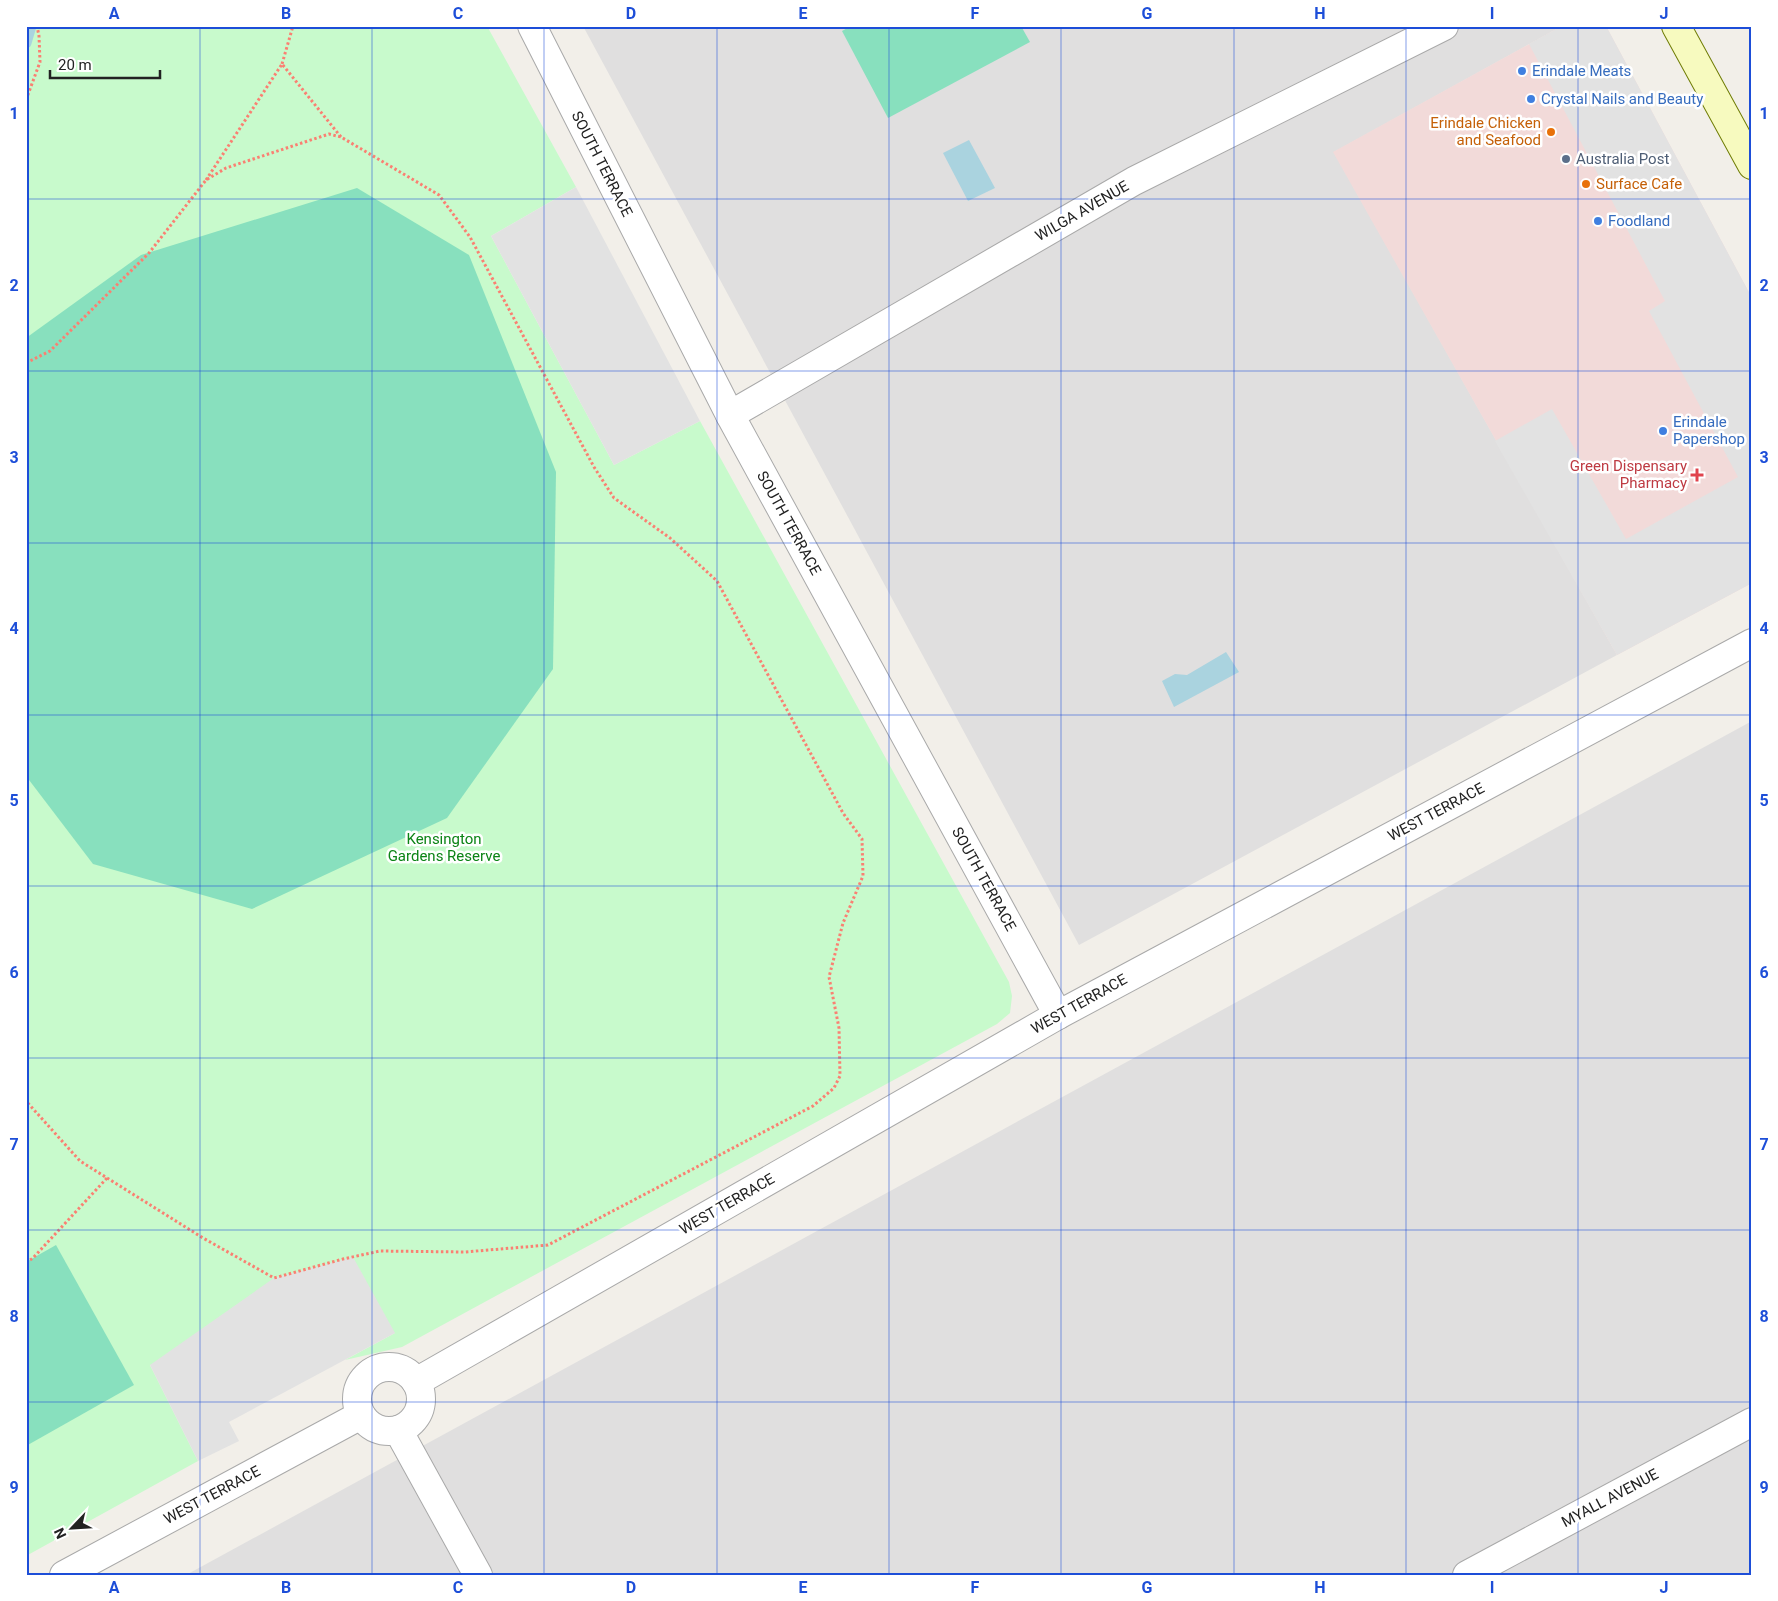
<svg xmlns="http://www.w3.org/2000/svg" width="1778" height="1601" font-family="Roboto,sans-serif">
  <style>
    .residential { fill: #e0dfdf }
    .commercial { fill: #f2dad9 }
    .park { fill: #c8facc }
    .pitch { fill: #88e0be }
    .parking { fill: #e2e2e2 }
    .water { fill: #aad3df }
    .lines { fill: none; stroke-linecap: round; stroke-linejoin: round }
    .stream { stroke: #aad3df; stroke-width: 11 }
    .street-casing { stroke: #a9a9a9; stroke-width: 30 }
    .secondary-casing { stroke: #707d05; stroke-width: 30 }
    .path { stroke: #fa8072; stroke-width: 3; stroke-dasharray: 2.5 2.5; stroke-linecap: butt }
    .street { stroke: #fff; stroke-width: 28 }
    .secondary { stroke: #f7fabf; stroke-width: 28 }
    .grid { fill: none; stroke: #1d4ed8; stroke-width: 1; stroke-opacity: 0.55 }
    .shop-dot { fill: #3f7fe0; stroke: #fff; stroke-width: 2 }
    .food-dot { fill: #e8710a; stroke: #fff; stroke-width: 2 }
    .service-dot { fill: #5c6f8a; stroke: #fff; stroke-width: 2 }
    .health-dot { fill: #e0444e; stroke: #fff; stroke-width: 2 }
    .labels { text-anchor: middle; stroke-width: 5; stroke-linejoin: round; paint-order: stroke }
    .shop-label { font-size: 15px; fill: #366cbe; stroke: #fff; text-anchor: start }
    .food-label { font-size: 15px; fill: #c56008; stroke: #fff; text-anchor: end }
    .service-label { font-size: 15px; fill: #4e5e75; stroke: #fff; text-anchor: start }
    .street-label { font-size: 15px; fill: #222; stroke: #fff }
    .health-label { font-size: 15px; fill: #be3a42; stroke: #fff; text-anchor: end }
    .park-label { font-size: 15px; fill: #0c8416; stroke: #fff }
    .neatline { fill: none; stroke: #1d4ed8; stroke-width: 2 }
    .grid-label { font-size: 16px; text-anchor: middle; font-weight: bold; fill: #1d4ed8 }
  </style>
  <rect width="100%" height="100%" fill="#f2efe9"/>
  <!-- residential -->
  <g class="residential">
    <path d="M583 26H1562L1334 152 1617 655 1079 945Z"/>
    <path d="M1752 721V1575H186Z"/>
  </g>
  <!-- commercial -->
  <path class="commercial" d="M1562 26H1606L1752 298V583L1617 655 1333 152Z"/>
  <!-- park -->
  <path class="park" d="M26 26H487L576 187 491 236 614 465 700 421 1009 982 1012 996 1010 1013 997 1024 402 1347 345 1360 395 1333 150 1365 198 1461 26 1556Z"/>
  <!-- pitch -->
  <g class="pitch">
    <path d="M851 26H1021L1030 42 888 118 842 31Z"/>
    <path d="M357 188 469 255 556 472 553 669 447 818 252 909 93 864 26 776V338L141 255Z"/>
    <path d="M56 1245 134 1385 26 1446V1262Z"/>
  </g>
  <!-- parking -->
  <g class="parking">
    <path d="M1562 26H1606L1752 298V583L1617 655 1495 441 1552 409 1626 539 1738 477 1649 311 1665 301 1529 44Z"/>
    <path d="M576 187 700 421 614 465 491 236Z"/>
    <path d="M353 1257 395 1333 229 1422 239 1441 198 1461 150 1365 274 1278Z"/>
  </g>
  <!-- water -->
  <g class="water">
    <path d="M969 140 995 188 968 201 943 153Z"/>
    <path d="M1226 652 1239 672 1174 707 1162 681 1175 674 1187 675Z"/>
  </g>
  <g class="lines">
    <!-- stream -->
    <path class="stream" d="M26 43 31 26"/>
    <!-- street casing -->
    <g class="street-casing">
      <g id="street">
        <path d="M532 26 730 415 1058 1015"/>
        <path d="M730 415 1134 181 1444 26"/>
        <circle cx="389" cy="1399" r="32"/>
        <path d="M416 1382 1058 1015 1752 643"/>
        <path d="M398 1430 478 1575"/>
        <path d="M64 1575 361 1415"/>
        <path d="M1467 1575 1752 1422"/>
      </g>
    </g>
    <!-- secondary casing -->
    <g class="secondary-casing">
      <path id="secondary" d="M1676 26 1752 165"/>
    </g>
    <!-- path -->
    <g class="path">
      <path d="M282 64 293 26"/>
      <path d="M26 100 40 62 39 36 37 26"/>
      <path d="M206 180 282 64 341 137"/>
      <path d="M26 363 50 351 149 253 206 180 226 168 329 134 341 137 439 195 470 237 594 467 614 498 670 538 717 581 843 813 862 839 863 876 843 923 829 977 839 1028 840 1076 834 1088 813 1106 548 1245 465 1252 380 1251 343 1259 274 1278 203 1238 80 1161 26 1101"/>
      <path d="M26 1263 33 1258 107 1178"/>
    </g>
    <!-- street -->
    <use href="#street" class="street"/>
    <!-- secondary -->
    <use href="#secondary" class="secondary"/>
  </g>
  <!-- grid -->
  <path class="grid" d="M200 26V1575M372 26V1575M544 26V1575M717 26V1575M889 26V1575M1061 26V1575M1234 26V1575M1406 26V1575M1578 26V1575M26 199H1752M26 371H1752M26 543H1752M26 715H1752M26 886H1752M26 1058H1752M26 1230H1752M26 1402H1752"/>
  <!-- markers -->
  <g class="shop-dot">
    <circle cx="1522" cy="71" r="5"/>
    <circle cx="1531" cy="99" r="5"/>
    <circle cx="1598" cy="221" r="5"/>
    <circle cx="1663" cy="431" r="5"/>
  </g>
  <g class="food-dot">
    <circle cx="1551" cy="132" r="5"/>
    <circle cx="1586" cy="184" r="5"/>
  </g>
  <circle class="service-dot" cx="1566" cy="159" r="5"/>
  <path class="health-dot" d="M1694.5 467.5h5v5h5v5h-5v5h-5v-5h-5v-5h5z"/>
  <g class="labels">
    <!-- shop labels -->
    <g class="shop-label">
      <text x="1532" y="76">Erindale Meats</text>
      <text x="1541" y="104">Crystal Nails and Beauty</text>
      <text x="1608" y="226">Foodland</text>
      <text x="1673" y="427">Erindale<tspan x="1673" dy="17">Papershop</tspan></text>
    </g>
    <!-- food labels -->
    <g class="food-label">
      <text x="1541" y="128">Erindale Chicken<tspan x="1541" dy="17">and Seafood</tspan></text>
      <text x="1596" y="189" text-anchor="start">Surface Cafe</text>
    </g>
    <!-- service labels -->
    <g class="service-label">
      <text x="1576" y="164">Australia Post</text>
    </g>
    <!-- street labels -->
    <g class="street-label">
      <text transform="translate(602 164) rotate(63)" y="5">SOUTH TERRACE</text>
      <text transform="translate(1082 211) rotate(-30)" y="5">WILGA AVENUE</text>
      <text transform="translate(789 523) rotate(61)" y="5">SOUTH TERRACE</text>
      <text transform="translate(1436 812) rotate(-28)" y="5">WEST TERRACE</text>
      <text transform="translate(984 879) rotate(61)" y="5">SOUTH TERRACE</text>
      <text transform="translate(1079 1004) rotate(-29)" y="5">WEST TERRACE</text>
      <text transform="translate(727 1204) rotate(-30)" y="5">WEST TERRACE</text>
      <text transform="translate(212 1495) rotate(-28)" y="5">WEST TERRACE</text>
      <text transform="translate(1610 1498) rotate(-28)" y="5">MYALL AVENUE</text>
    </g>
    <!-- health labels -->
    <g class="health-label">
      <text x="1687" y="471">Green Dispensary<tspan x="1687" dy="17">Pharmacy</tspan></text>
    </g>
    <!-- park labels -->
    <g class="park-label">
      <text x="444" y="844">Kensington<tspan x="444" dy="17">Gardens Reserve</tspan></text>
    </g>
  </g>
  <!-- border -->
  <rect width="1778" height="1601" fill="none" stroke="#ffffff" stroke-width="55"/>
  <!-- north arrow -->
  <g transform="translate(72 1528) rotate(245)" stroke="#ffffff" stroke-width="4" paint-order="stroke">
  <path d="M0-4L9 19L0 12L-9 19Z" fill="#222222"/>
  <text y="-8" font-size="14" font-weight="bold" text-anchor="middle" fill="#222222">N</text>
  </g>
  <!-- scale -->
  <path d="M50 70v8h110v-8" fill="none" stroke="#222222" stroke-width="2.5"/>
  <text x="58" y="70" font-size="15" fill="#222222" stroke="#ffffff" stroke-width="4" paint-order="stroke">20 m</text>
  <rect x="28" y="28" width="1722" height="1546" class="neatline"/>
  <g class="grid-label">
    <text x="114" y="19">A</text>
    <text x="286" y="19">B</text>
    <text x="458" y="19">C</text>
    <text x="631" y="19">D</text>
    <text x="803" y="19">E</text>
    <text x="975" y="19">F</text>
    <text x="1147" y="19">G</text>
    <text x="1320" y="19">H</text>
    <text x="1492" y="19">I</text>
    <text x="1664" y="19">J</text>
    <text x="14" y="119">1</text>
    <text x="1764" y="119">1</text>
    <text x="14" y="291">2</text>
    <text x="1764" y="291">2</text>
    <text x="14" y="463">3</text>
    <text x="1764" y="463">3</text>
    <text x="14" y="634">4</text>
    <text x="1764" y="634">4</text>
    <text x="14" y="806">5</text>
    <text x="1764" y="806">5</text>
    <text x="14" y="978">6</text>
    <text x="1764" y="978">6</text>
    <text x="14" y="1150">7</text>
    <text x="1764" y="1150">7</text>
    <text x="14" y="1322">8</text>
    <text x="1764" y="1322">8</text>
    <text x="14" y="1493">9</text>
    <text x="1764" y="1493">9</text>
    <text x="114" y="1593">A</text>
    <text x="286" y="1593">B</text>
    <text x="458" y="1593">C</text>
    <text x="631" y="1593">D</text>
    <text x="803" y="1593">E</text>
    <text x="975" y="1593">F</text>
    <text x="1147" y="1593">G</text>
    <text x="1320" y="1593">H</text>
    <text x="1492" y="1593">I</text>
    <text x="1664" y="1593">J</text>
  </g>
</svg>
